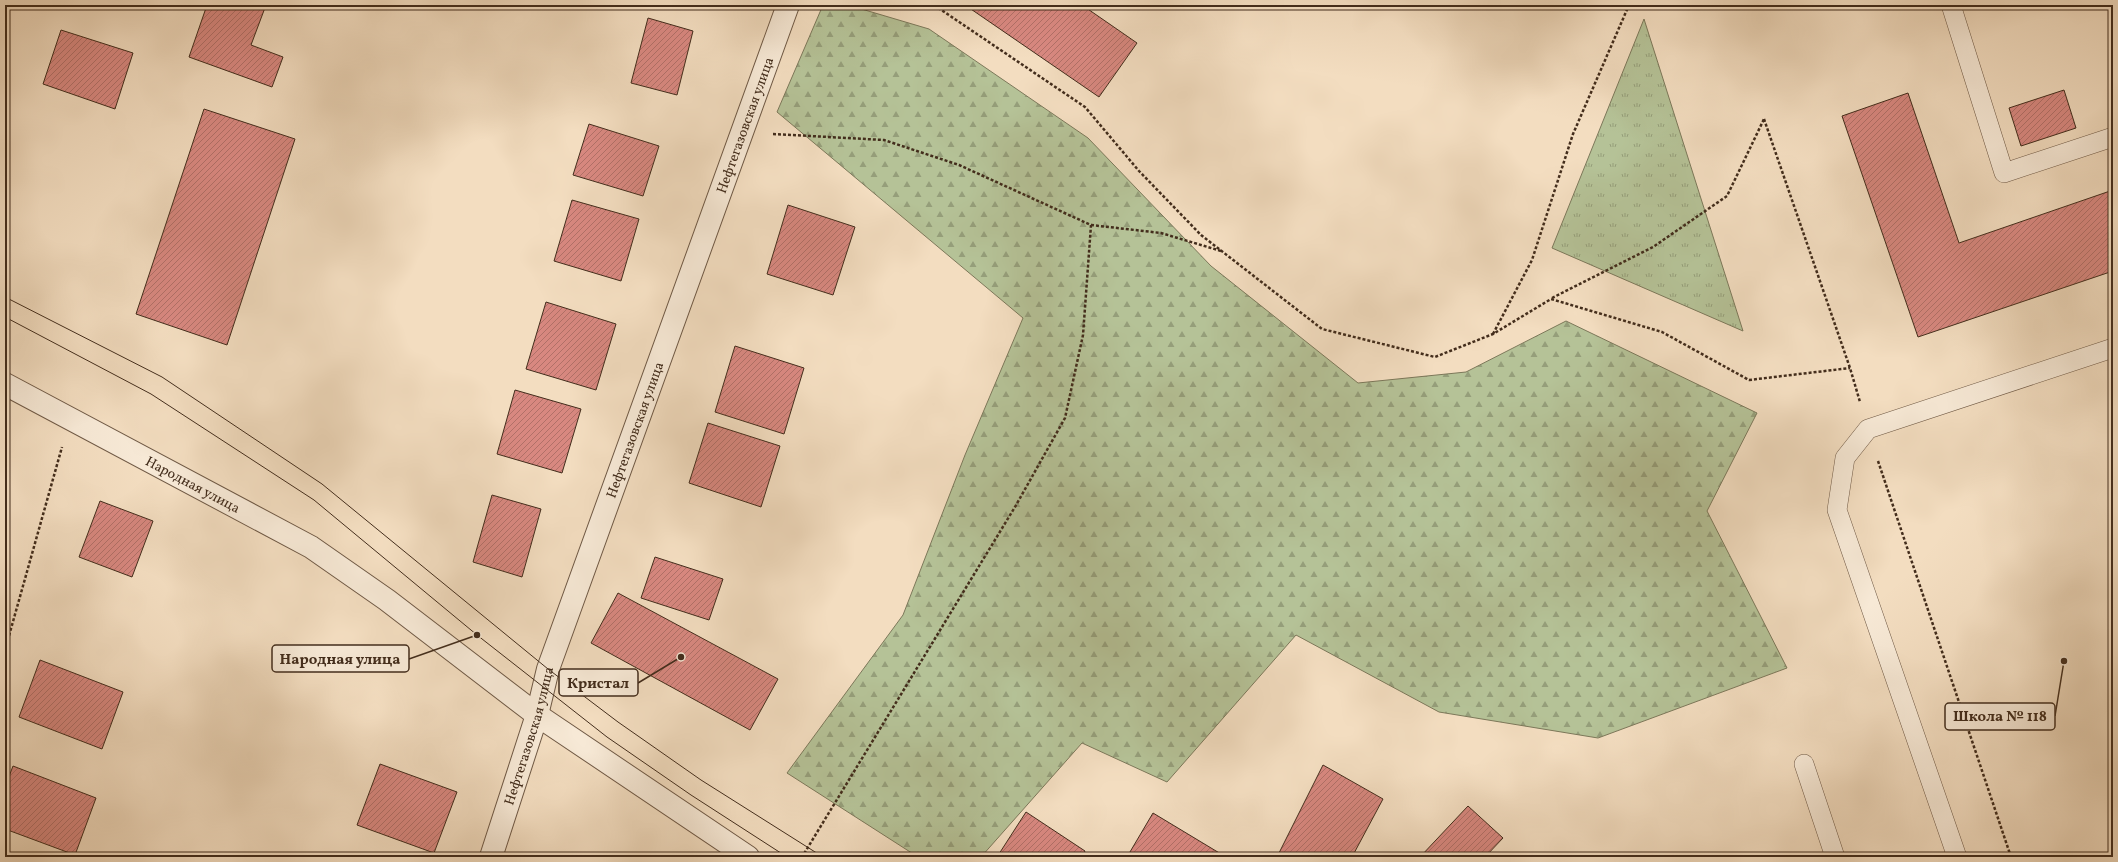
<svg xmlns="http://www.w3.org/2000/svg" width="2118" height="862" font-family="Vollkorn,serif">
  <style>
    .grass { fill: url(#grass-tufts); stroke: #7c785a }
    .forest { fill: url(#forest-firs); stroke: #7c785a }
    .building { fill: url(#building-hatch); stroke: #432d1c }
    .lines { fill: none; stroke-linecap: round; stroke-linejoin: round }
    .lane-casing { stroke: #6f5945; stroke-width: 20 }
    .street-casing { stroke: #6f5945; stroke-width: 24 }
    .path { stroke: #432d1c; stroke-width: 2.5; stroke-dasharray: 3 2; stroke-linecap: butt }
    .lane { stroke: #f7e9d6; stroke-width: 19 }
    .street { stroke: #f7e9d6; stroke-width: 22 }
    .tram { stroke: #432d1c; stroke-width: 1 }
    .labels { text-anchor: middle; stroke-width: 3.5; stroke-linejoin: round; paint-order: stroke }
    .street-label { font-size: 14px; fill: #432d1c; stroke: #f7e9d6 }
    .leader { fill: none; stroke: #432d1c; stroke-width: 1.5 }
    .callout-dot { fill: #432d1c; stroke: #f7e9d6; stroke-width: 1.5 }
    .callout { fill: #f7e9d6; stroke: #432d1c; stroke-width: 1.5 }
    .callout-label { font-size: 15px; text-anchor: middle; font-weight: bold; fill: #432d1c }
  </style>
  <defs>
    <pattern id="grass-tufts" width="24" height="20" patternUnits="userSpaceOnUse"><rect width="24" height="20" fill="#b5c297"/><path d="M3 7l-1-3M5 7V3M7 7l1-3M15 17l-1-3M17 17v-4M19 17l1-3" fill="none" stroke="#959e7a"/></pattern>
    <pattern id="forest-firs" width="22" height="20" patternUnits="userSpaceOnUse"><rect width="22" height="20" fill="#b5c297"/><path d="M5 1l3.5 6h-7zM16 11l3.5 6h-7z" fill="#959e7a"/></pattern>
    <pattern id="building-hatch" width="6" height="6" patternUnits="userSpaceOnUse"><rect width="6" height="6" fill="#d88880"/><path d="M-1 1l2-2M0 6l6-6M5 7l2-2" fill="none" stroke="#b17068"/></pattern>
  </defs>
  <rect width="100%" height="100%" fill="#f3ddc0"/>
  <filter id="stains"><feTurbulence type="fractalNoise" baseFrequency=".005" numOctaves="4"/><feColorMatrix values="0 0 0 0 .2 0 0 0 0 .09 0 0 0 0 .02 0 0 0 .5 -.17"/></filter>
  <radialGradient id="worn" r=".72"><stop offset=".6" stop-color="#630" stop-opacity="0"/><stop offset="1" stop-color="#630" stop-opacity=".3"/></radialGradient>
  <!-- grass -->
  <path class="grass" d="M1644 19 1743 331 1552 248Z"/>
  <!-- forest -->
  <path class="forest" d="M823 5H848L929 29 1088 138 1211 266 1358 383 1466 372 1566 321 1757 413 1707 511 1787 668 1598 738 1439 712 1296 635 1167 782 1082 743 981 857H918L787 773 903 615 965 455 1023 318 777 112Z"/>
  <!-- building -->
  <g class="building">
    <path d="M207 5H266L251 45 283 57 272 87 189 57Z"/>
    <path d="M965 5H1082L1137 43 1099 97Z"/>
    <path d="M648 18 693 31 677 95 631 83Z"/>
    <path d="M61 30 133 53 115 109 43 84Z"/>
    <path d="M2064 90 2076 128 2021 146 2009 108Z"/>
    <path d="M1908 93 1959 243 2113 190V271L1918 337 1842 116Z"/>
    <path d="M204 109 295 139 227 345 136 314Z"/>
    <path d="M589 124 659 146 643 196 573 175Z"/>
    <path d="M572 200 639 219 621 281 554 261Z"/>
    <path d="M788 205 855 227 833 295 767 274Z"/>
    <path d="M546 302 616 324 596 390 526 369Z"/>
    <path d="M735 346 804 368 784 434 715 412Z"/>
    <path d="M515 390 581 409 562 473 497 454Z"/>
    <path d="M708 423 780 446 761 507 689 483Z"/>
    <path d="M492 495 541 509 522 577 473 562Z"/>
    <path d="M100 501 153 521 132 577 79 557Z"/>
    <path d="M655 557 723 579 709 620 641 598Z"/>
    <path d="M618 593 778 679 750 730 591 643Z"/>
    <path d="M40 660 123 692 102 749 19 717Z"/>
    <path d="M380 764 457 792 434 853 357 825Z"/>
    <path d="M1323 765 1383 799 1352 857H1282L1278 855Z"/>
    <path d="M13 766 96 798 75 855 5 829V787Z"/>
    <path d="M1468 806 1503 838 1485 857H1420Z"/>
    <path d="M1026 812 1085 851 1082 857H997Z"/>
    <path d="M1153 813 1226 857H1127Z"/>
  </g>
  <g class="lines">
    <!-- lane casing -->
    <g class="lane-casing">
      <g id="lane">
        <path d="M1951 5 2004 173 2113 137"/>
        <path d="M1804 764 1835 857"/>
        <path d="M1957 857 1837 510 1845 458 1868 429 2113 348"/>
      </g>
    </g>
    <!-- street casing -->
    <g class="street-casing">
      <g id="street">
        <path id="s1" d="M5 384 311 547 387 600 537 715 748 857"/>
        <path id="s2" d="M491 857 537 715 548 669 788 5"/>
      </g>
    </g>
    <!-- path -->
    <g class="path">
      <path d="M934 5 1085 107 1139 171 1201 235 1322 329 1435 357 1493 334 1551 299 1662 332 1749 380 1850 368"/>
      <path d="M1764 119 1850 368 1860 402"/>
      <path d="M773 134 884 140 959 165 1091 225 1083 335 1065 418 1015 507 802 857"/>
      <path d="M1091 225 1161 233 1221 251"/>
      <path d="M1552 298 1653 247 1727 196 1764 119"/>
      <path d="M1493 334 1532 260 1573 134 1629 5"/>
      <path d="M1878 461 2011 857"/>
      <path d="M5 650 62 447"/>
    </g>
    <!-- lane -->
    <use href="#lane" class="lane"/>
    <!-- street -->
    <use href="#street" class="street"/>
    <!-- tram -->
    <g class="tram">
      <path d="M5 297 162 377 322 484 548 669 618 722 701 780 823 857"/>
      <path d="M5 317 151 394 314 500 477 635 607 737 691 795 787 857"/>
    </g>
  </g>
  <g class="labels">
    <!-- street labels -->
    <g class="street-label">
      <text dy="5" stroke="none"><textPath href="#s2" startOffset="775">Нефтегазовская улица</textPath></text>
      <text dy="5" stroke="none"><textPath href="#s2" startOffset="451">Нефтегазовская улица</textPath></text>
      <text dy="5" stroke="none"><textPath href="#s1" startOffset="213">Народная улица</textPath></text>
      <text dy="5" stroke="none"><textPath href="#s2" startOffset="127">Нефтегазовская улица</textPath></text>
    </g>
  </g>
  <!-- callouts -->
  <path class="leader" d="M477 635L409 659M681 657L638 683M2064 661L2055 716"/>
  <g class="callout-dot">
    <circle cx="477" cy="635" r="4"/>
    <circle cx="681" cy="657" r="4"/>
    <circle cx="2064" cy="661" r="4"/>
  </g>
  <g class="callout">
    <rect x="272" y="645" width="137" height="27" rx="4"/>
    <rect x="559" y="669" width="79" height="27" rx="4"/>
    <rect x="1945" y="703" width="110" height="27" rx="4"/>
  </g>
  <g class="callout-label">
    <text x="340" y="664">Народная улица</text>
    <text x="598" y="688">Кристал</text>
    <text x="2000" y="721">Школа № 118</text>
  </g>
  <!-- margin -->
  <rect width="2118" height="862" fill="none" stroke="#f3ddc0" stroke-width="20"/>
  <rect x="6" y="6" width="2106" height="850" fill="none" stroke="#432d1c" stroke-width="2"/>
  <rect x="10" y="10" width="2098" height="842" fill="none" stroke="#432d1c"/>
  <rect width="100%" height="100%" filter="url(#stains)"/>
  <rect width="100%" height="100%" fill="url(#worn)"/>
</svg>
